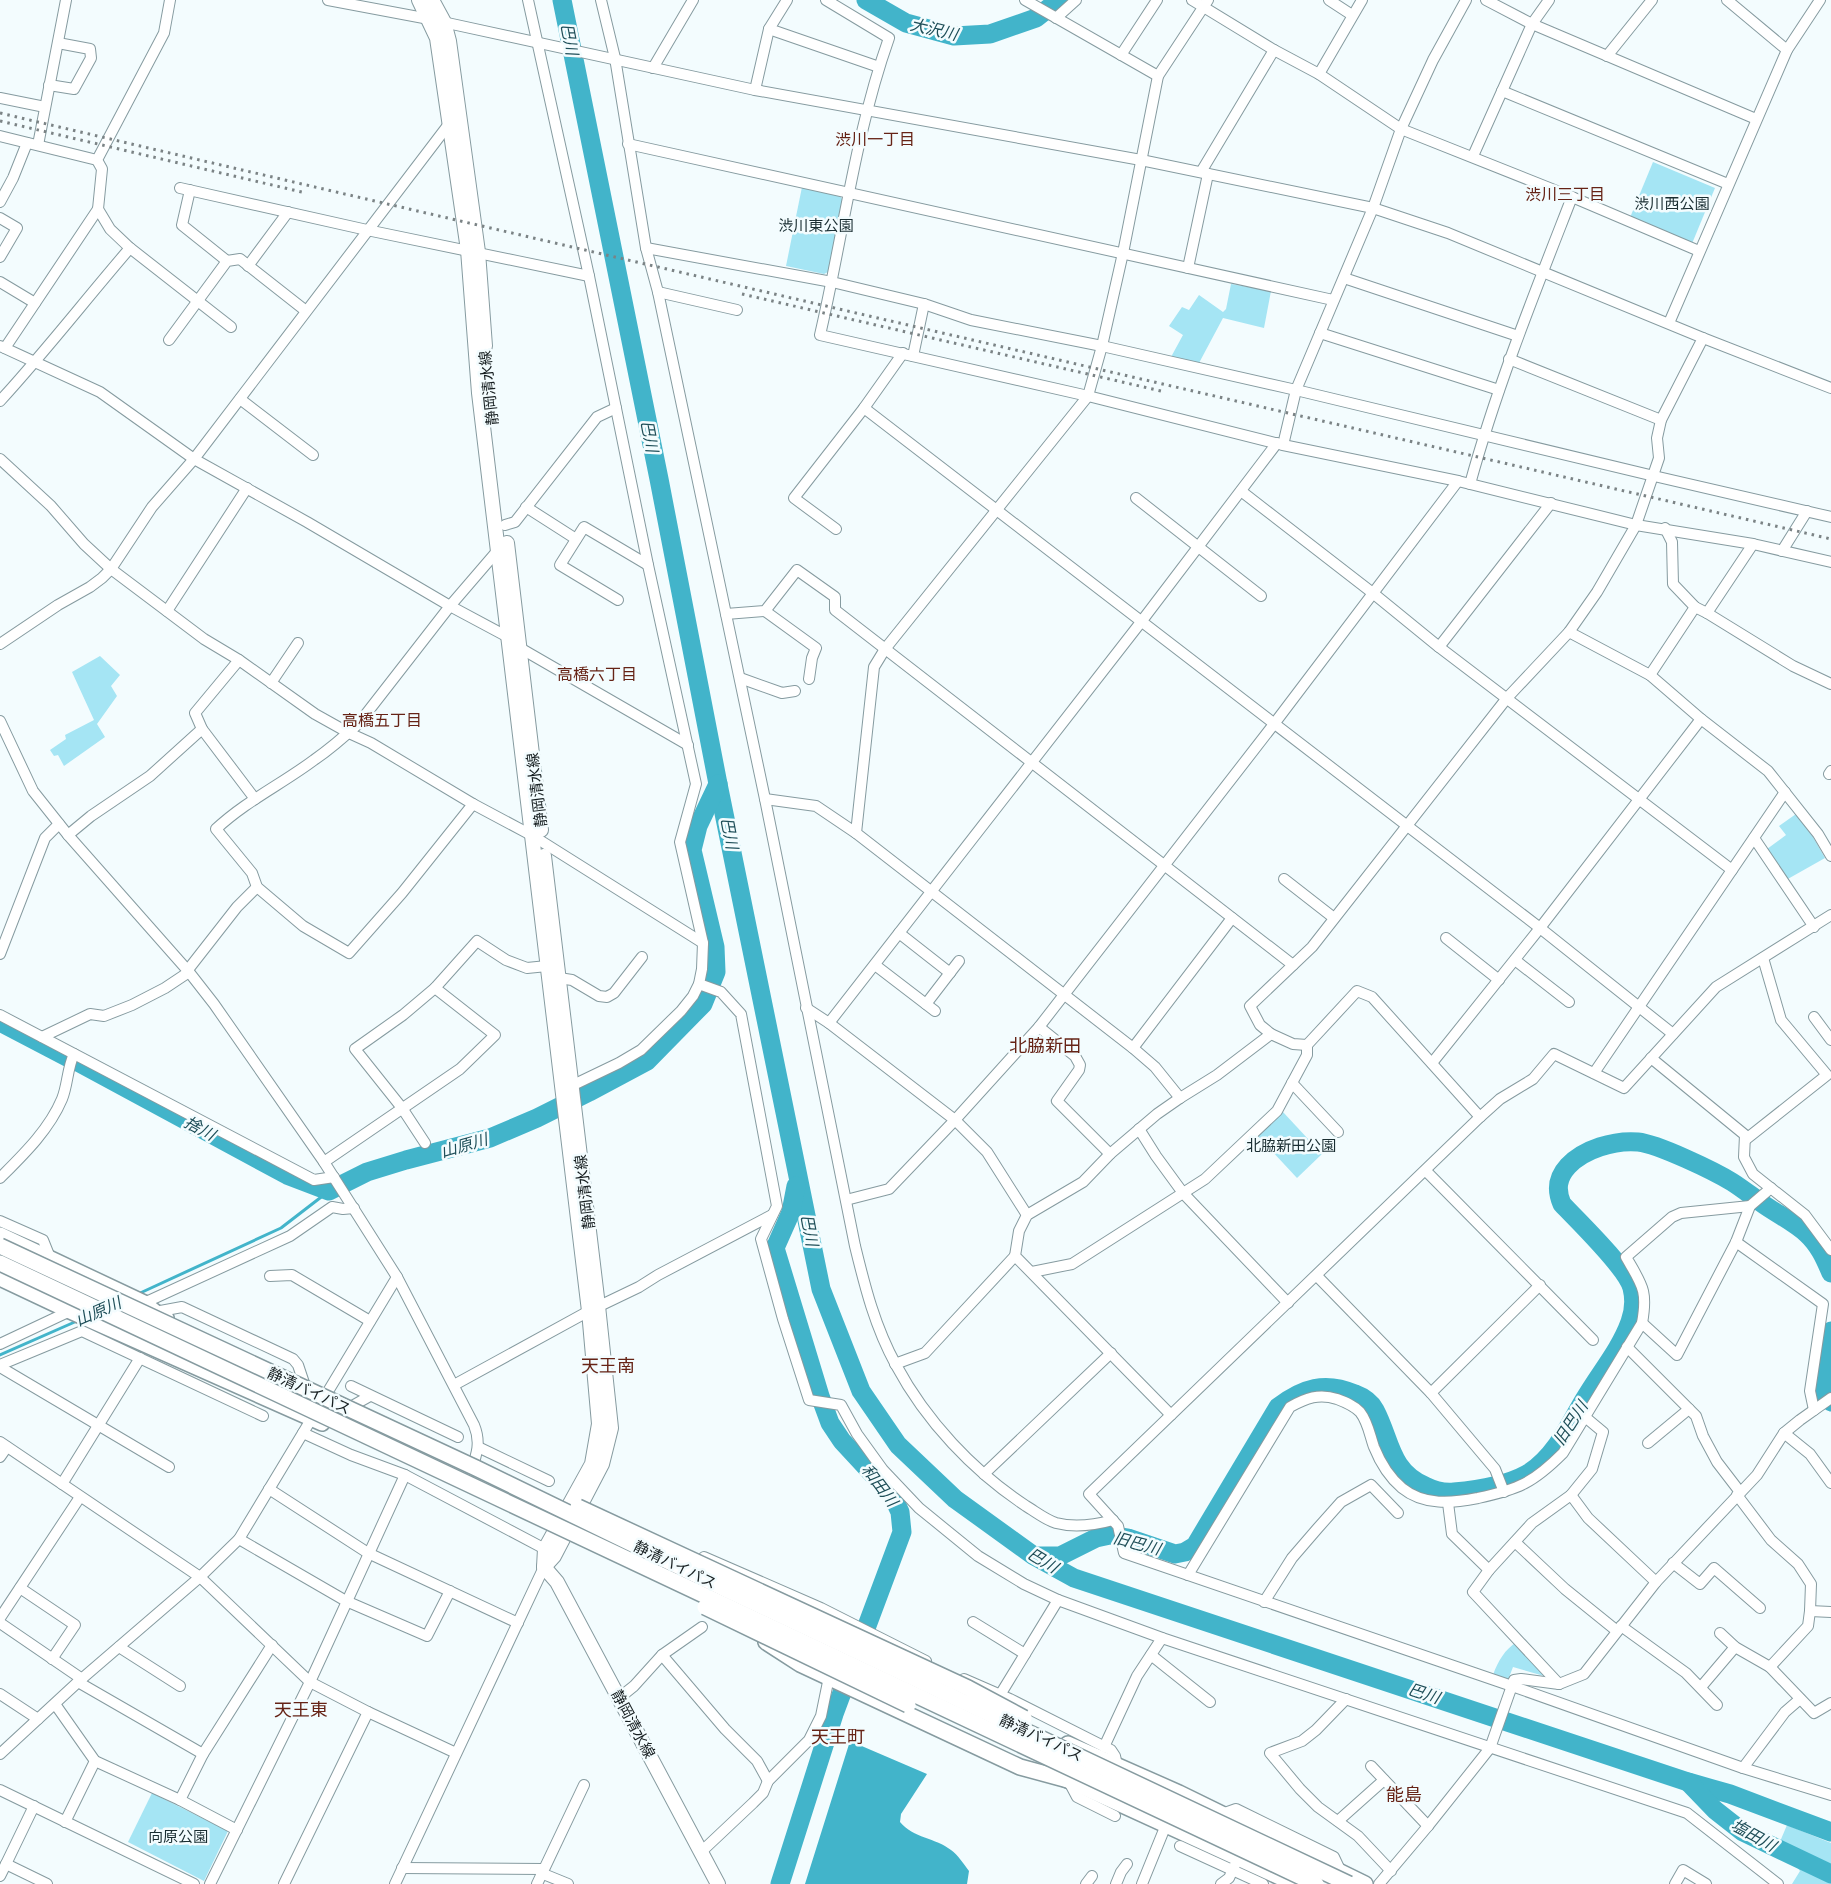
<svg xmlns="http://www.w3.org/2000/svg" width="1831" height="1884" font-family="'DejaVu Sans','Noto Sans JP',sans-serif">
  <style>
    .green { fill: #a5e5f4 }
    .water { fill: #42b4ca }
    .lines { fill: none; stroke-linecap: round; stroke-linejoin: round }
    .stream { stroke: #42b4ca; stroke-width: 3 }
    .river { stroke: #42b4ca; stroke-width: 19 }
    .minor-casing { stroke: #869ba0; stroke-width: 12 }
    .major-casing { stroke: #869ba0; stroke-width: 16 }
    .highway-casing { stroke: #869ba0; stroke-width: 18 }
    .minor { stroke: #fff; stroke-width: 10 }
    .major { stroke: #fff; stroke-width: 14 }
    .highway { stroke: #fff; stroke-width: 15 }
    .rail { stroke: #7b8385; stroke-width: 3; stroke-dasharray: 2.5 5; stroke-linecap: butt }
    .highway-bridge-casing { stroke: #869ba0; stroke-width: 18; stroke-linecap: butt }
    .highway-bridge { stroke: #fff; stroke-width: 15 }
    .labels { text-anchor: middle; stroke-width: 5; stroke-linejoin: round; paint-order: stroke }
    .park-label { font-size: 15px; fill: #1a2e32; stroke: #f3fcfe }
    .street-label { font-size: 15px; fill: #161e20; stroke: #f3fcfe }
    .water-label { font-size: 16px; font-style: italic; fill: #1e4e58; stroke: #f3fcfe }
    .neighbourhood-label { font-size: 16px; fill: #662316; stroke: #f3fcfe }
    .quarter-label { font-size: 18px; fill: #662316; stroke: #f3fcfe }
  </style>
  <rect width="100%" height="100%" fill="#f3fcfe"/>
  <!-- green -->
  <g class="green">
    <path d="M1653 162 1715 188 1691 246 1629 220Z"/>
    <path d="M802 187 839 195 843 200 828 272 824 274 786 266Z"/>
    <path d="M1231 284 1271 291 1264 328 1223 318 1199 363 1171 357 1183 335 1169 326 1182 307 1189 310 1199 295 1223 312 1226 309Z"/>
    <path d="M100 656 120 675 111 686 117 696 97 724 105 737 64 766 58 755 54 756 50 750 66 739 65 735 94 720 72 672Z"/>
    <path d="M1796 814 1813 837 1825 858 1786 880 1767 849 1786 835 1779 826Z"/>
    <path d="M1283 1112 1322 1154 1297 1178 1258 1136Z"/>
    <path d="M1517 1642 1546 1672 1544 1676 1513 1667 1508 1680 1493 1675C1498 1661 1505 1649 1517 1642Z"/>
    <path d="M152 1793 228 1831 204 1881 128 1842Z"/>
    <path d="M1787 1825 1831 1843V1884H1792L1800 1871 1779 1844Z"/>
  </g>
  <!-- water -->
  <path class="water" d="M850 1741 927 1774 901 1814 900 1822C913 1838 936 1838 951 1850 958 1855 963 1863 969 1871L967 1884H805Z"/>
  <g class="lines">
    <!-- stream -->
    <g class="stream">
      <path d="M138 1294 281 1228 329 1191"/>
      <path d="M0 1355 77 1321"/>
    </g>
    <!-- river -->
    <g class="river">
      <path d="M562 0 659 479 718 784 821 1289 861 1391 898 1445 955 1499 1034 1556 1074 1578 1688 1782 1730 1794 1831 1832"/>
      <path d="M866 0 906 23 954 36 990 34 1036 18 1059 0"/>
      <path d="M0 1022 69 1058"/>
      <path d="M74 1060 287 1175 329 1191 367 1172 406 1160 490 1138 537 1118 589 1092 647 1061 703 1004 716 972 715 947 692 850 698 826 718 784"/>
      <path d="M1831 1331 1823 1377 1824 1393 1831 1402"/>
      <path d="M1035 1556H1060L1096 1538 1110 1535 1128 1538 1175 1554 1185 1552 1195 1546 1278 1407C1303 1388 1325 1381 1355 1394 1363 1397 1370 1401 1375 1410 1391 1440 1389 1470 1425 1486 1433 1490 1444 1493 1454 1492 1477 1490 1507 1485 1527 1474 1539 1467 1549 1456 1557 1445 1567 1431 1575 1415 1584 1400 1599 1374 1620 1350 1630 1322 1634 1311 1635 1300 1632 1288 1627 1268 1579 1222 1562 1204 1556 1190 1557 1178 1568 1166 1584 1149 1614 1140 1638 1142 1658 1144 1714 1171 1732 1182 1743 1189 1753 1197 1763 1204 1777 1214 1794 1222 1807 1234 1819 1245 1825 1259 1831 1273"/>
      <path d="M1688 1782 1715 1810 1743 1832 1831 1874"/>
      <path d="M780 1884 834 1714 902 1532 900 1512 892 1495 842 1441 830 1423 820 1396 775 1248 791 1212 796 1186"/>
    </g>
    <!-- minor casing -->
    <g class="minor-casing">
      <g id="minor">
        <path d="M170 0 164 33 97 160 102 169 98 209 110 229 130 248 231 327"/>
        <path d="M328 0 429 19 755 90 1141 160 1373 208 1448 233 1703 338 1831 388"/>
        <path d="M528 0 589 276 648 565 696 784 680 842 703 943 702 969 699 984 693 996 681 1011 641 1050 619 1063 567 1088"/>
        <path d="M601 0 615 58 646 248 658 292 765 799 855 1246C865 1287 875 1327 896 1365 926 1421 973 1471 1026 1506 1036 1512 1046 1520 1056 1523 1075 1528 1095 1525 1113 1520"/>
        <path d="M826 0 889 38C855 134 843 236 820 335L1088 396 1283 445 1458 481 1636 525 1753 544 1831 562"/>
        <path d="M1025 0 1158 76"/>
        <path d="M1192 0 1274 50 1319 74 1401 129 1572 197 1699 251"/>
        <path d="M1329 0 1352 15"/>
        <path d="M1486 0 1532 24 1756 119"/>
        <path d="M1727 0 1787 50"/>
        <path d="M1056 18 1076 0"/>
        <path d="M769 29 879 67"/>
        <path d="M1121 55 1157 0"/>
        <path d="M1607 56 1652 0"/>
        <path d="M653 68 693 0"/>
        <path d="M1319 74 1362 0"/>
        <path d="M49 85 74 89 91 58 90 49 58 43"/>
        <path d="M755 90 769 29 787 0"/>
        <path d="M1502 91 1728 184"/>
        <path d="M0 98 45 107"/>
        <path d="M0 136 97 160"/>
        <path d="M628 144 1333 300"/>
        <path d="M38 145 66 0"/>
        <path d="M1473 156 1532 24 1549 0"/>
        <path d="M1201 172 1274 50"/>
        <path d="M180 188 367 230 589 276"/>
        <path d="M190 190 182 225 227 261"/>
        <path d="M0 202 13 178 27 143"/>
        <path d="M0 218 17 228 0 257"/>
        <path d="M646 248 832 282 924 304 971 320 1102 346 1296 390 1654 476 1831 517"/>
        <path d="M248 266 288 212"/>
        <path d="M1188 268 1208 174"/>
        <path d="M1344 278 1518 336"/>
        <path d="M0 282 35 303"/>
        <path d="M658 292 737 310"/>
        <path d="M1669 323 1787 50 1820 0"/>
        <path d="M1320 333 1499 390"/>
        <path d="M169 340 227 261 240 259 306 311"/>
        <path d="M0 346 100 392 194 459 307 522 450 606 508 637 520 648 688 745"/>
        <path d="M5 348 98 209"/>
        <path d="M913 356 924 304"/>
        <path d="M1509 359 1661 420"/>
        <path d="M240 399 313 455"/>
        <path d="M0 401C45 352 86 299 130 248"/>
        <path d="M864 408 1540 928 1673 1034"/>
        <path d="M1283 445 1296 390 1373 208 1401 129 1433 60 1466 0"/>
        <path d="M0 459 51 506 84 544 111 569 204 639 239 660 315 714 349 733 371 743 473 804 402 893 349 953 303 926 257 887 252 873 216 829C246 801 282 784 314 760 330 749 345 736 359 723L450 606 499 549"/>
        <path d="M1470 484C1497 386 1535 292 1572 197"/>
        <path d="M1241 491 1374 594 1439 647 1732 870"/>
        <path d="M1136 498 1261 596"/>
        <path d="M526 507 576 539"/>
        <path d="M505 525 515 522 597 417 616 408"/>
        <path d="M1665 528 1672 542 1673 584 1695 607 1707 613"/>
        <path d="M836 529 794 498 864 408 903 353"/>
        <path d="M1753 544 1707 613 1793 666 1831 684"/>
        <path d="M1782 551 1807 511"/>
        <path d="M618 600 560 565 584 527 648 565"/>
        <path d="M167 611 247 488"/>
        <path d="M765 611 816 648 812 658 809 679"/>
        <path d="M726 614 765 611 797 570 835 597V610L1293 965"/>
        <path d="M1569 632 1650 675 1701 719 1768 771 1818 834 1831 856"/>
        <path d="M0 644 58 605 90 587 102 578 111 569 152 507 194 459 449 124"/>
        <path d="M1439 647 1551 503"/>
        <path d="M239 660 195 713 202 729 255 799"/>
        <path d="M1650 675 1695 607"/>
        <path d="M740 678 782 693 795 691"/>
        <path d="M271 683 298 643"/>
        <path d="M0 721 33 791 68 835 189 972 214 1004 324 1162 397 1277 474 1425C481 1442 477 1454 471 1471"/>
        <path d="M1829 774 1831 771"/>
        <path d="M765 799 816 806 856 833"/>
        <path d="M473 804 533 836 703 943"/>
        <path d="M68 835 91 816 150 776 202 729"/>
        <path d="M1754 838 1814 927"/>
        <path d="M1284 879 1334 918"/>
        <path d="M1831 915 1716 987 1624 1088 1554 1054 1533 1079 1500 1099 1480 1117 1089 1494 1118 1526 1124 1553 1512 1686 1743 1768 1831 1795"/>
        <path d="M899 933 950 973"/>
        <path d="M1446 938 1499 980"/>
        <path d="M0 954 45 838 59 824"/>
        <path d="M1515 960 1569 1002"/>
        <path d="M875 965 935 1011"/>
        <path d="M187 971 237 907 257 887"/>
        <path d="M559 978 572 980 599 996 607 997 614 993 642 957"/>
        <path d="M699 984 721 992 741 1014 777 1206 761 1239 783 1319 809 1400 841 1405 857 1434 883 1470 919 1508 978 1556 1024 1584 1058 1600 1162 1638 1687 1813 1778 1884"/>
        <path d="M926 1004 959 961"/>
        <path d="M806 1008 829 1023 955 1120 987 1152 1027 1215"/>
        <path d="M0 1015 314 1180 334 1177"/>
        <path d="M1814 1017 1831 1040"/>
        <path d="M829 1023 1141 622 1277 443"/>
        <path d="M1039 1027 1075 1056 1080 1065 1079 1070 1057 1101 1110 1154"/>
        <path d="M1271 1034 1293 1044 1307 1045"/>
        <path d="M42 1037 90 1014 104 1016 132 1005 165 988 189 972"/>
        <path d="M1133 1048 1232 918"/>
        <path d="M1651 1058 1745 1135 1744 1157 1753 1174 1805 1215 1831 1250"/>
        <path d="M1432 1063 1540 928 1701 719"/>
        <path d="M1594 1073 1785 792"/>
        <path d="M1292 1083 1338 1132"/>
        <path d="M1180 1098 1155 1067 1133 1048 856 833 874 667 885 649 1088 396 1102 346 1123 253 1158 76 1208 0"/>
        <path d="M1139 1129 1156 1156 1183 1193 1288 1303"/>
        <path d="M1745 1140 1827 1075 1781 1020 1763 958"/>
        <path d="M425 1143 402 1108 355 1049 403 1015 435 988 477 941 506 960 527 968 547 966"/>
        <path d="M324 1162 460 1069 495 1035 435 988"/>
        <path d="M1426 1171 1593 1340"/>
        <path d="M0 1178C23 1155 49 1130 62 1099 68 1084 67 1069 74 1054"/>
        <path d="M846 1200 889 1189 955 1120 1039 1027 1274 724 1458 481"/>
        <path d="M0 1221 43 1240 51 1260"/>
        <path d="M1736 1242 1823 1304 1810 1391 1814 1410"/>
        <path d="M1032 1272 1072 1264 1205 1179 1277 1111 1307 1055V1045L1357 991 1372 997 1480 1117"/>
        <path d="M270 1276 292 1275 370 1321"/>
        <path d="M1317 1276 1431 1393 1495 1469 1504 1492"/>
        <path d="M144 1303 290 1236 332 1207 343 1209 354 1208"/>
        <path d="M155 1312 182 1307 293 1359 298 1365 307 1392"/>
        <path d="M1642 1323 1677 1355 1736 1242 1750 1206 1771 1188"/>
        <path d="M0 1344 70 1311"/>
        <path d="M1627 1347 1696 1416 1703 1436 1717 1462 1740 1492"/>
        <path d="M895 1364 925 1353 1015 1256"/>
        <path d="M0 1365 82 1331 263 1416"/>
        <path d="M0 1367 169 1467"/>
        <path d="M454 1385 589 1311 639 1287 658 1275 772 1215"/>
        <path d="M351 1386 458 1437"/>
        <path d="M1431 1393 1540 1285"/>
        <path d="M345 1410 370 1396"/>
        <path d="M1171 1415 1015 1256 1019 1231 1027 1215 1083 1182 1110 1154 1157 1114 1180 1098 1217 1075 1271 1034 1260 1025 1250 1006 1312 947 1507 698 1569 632 1597 592 1636 525 1659 458 1657 438 1661 420 1703 338"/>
        <path d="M303 1433 351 1455 405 1475 545 1549"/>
        <path d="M1784 1433 1810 1454 1831 1483"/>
        <path d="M0 1442 200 1577 310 1682 368 1712 456 1753"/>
        <path d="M1648 1443 1689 1409"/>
        <path d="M478 1447 549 1481"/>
        <path d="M0 1457 7 1447"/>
        <path d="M984 1474 1111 1353"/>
        <path d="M62 1484 140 1358"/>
        <path d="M269 1489 368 1553 518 1623"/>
        <path d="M1571 1495 1592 1469 1603 1432 1585 1417"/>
        <path d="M1737 1495 1771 1540 1798 1564 1811 1584 1810 1611 1808 1626 1770 1667"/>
        <path d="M1448 1503 1452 1534 1489 1570"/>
        <path d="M239 1539 346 1601 427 1636 450 1591"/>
        <path d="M1515 1542 1565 1589 1617 1631"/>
        <path d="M704 1557 821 1608 926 1661"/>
        <path d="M1673 1563 1700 1584 1714 1568 1760 1608"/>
        <path d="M1188 1575 1290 1407C1306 1398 1319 1393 1337 1399 1345 1402 1353 1405 1360 1412 1368 1422 1370 1436 1374 1447 1380 1462 1389 1477 1402 1488 1424 1506 1452 1503 1478 1498 1519 1489 1533 1483 1563 1453L1642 1323C1648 1290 1642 1285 1626 1257L1672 1217 1681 1213 1750 1206"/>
        <path d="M20 1588 75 1625 52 1659"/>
        <path d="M1264 1602 1292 1558 1317 1529 1341 1502 1371 1485 1398 1513"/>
        <path d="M1810 1611 1831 1612"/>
        <path d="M0 1618 80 1497"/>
        <path d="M973 1622 1025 1654"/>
        <path d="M0 1623 82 1679"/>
        <path d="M1621 1626 1686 1673 1717 1705"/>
        <path d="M1720 1633 1735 1647 1770 1667 1814 1713 1831 1703"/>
        <path d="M119 1647 180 1686"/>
        <path d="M662 1655 725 1729 757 1761 768 1781"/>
        <path d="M1151 1655 1210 1702"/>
        <path d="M964 1679 1010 1699 1111 1750 1115 1756 1117 1765"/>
        <path d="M78 1682 203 1754"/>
        <path d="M1559 1684 1473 1592 1489 1570 1532 1523 1571 1495 1588 1518 1656 1582"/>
        <path d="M1701 1687 1735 1647"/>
        <path d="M0 1694 38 1719"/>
        <path d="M1000 1695 1058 1600"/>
        <path d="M619 1698 634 1686 662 1655 702 1627"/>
        <path d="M1346 1699 1316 1730 1302 1741 1270 1753 1300 1789 1318 1807 1358 1836 1391 1871"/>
        <path d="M55 1704 95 1761 180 1800 237 1830"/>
        <path d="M1104 1747 1137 1676 1162 1638"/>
        <path d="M0 1754 78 1682 200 1577 239 1539 397 1277"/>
        <path d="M1371 1766 1428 1826"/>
        <path d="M1743 1768 1785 1712 1800 1699"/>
        <path d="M1068 1780 1077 1797 1115 1816"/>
        <path d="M0 1790 194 1884"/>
        <path d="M180 1800 203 1754 272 1645"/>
        <path d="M34 1806 6 1864 47 1884"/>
        <path d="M1222 1814 1236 1809 1334 1857 1341 1872"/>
        <path d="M1338 1821 1384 1780"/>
        <path d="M65 1822 95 1761"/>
        <path d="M1180 1846 1263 1884"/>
        <path d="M701 1852 753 1803 763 1793 768 1781 809 1740 821 1716 829 1677"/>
        <path d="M402 1868 543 1869"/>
        <path d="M541 1873 568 1884"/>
        <path d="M0 1876 6 1864"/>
        <path d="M210 1884 310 1682 405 1475"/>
        <path d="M284 1884 368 1712"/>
        <path d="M395 1884 544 1567"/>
        <path d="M537 1884 584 1785"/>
        <path d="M1086 1884 1092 1876"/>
        <path d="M1116 1884 1121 1872 1127 1864"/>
        <path d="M1142 1884 1168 1820"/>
        <path d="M1221 1884 1229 1878 1235 1865"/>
        <path d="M1379 1884 1428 1826 1490 1748 1514 1680 1521 1679 1559 1684 1584 1674 1656 1582 1757 1475 1784 1433 1800 1420 1831 1398"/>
        <path d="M1675 1884 1683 1870 1706 1884"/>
      </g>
    </g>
    <!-- major casing -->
    <g class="major-casing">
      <g id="major">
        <path d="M419 0 437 38 468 250 479 393 589 1311 599 1424 592 1464 545 1549 544 1567 557 1582 718 1884"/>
        <path d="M432 0 444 22 449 41 478 252 485 346"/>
        <path d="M507 543 541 830"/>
        <path d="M544 1567 554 1556 602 1464 611 1428 598 1306 544 856"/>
      </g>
    </g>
    <!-- highway casing -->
    <g class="highway-casing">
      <g id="highway">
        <path d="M0 1235 144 1303 155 1312 166 1318"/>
        <path d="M0 1278 70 1311 322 1423"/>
        <path d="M766 1642 800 1664 1020 1767 1068 1780"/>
        <path d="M1068 1744 1179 1793 1365 1884"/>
        <path d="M1059 1776 1295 1884"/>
      </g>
    </g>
    <!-- minor -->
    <use href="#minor" class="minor"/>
    <!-- major -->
    <use href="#major" class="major"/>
    <!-- highway -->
    <use href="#highway" class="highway"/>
    <!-- rail -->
    <g class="rail">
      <path d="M0 113C610 257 1221 397 1831 539"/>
      <path d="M0 121 306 193"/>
      <path d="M742 294 1161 391"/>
    </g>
    <!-- highway-bridge casing -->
    <g class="highway-bridge-casing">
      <g id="highway-bridge">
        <path d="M0 1246 476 1468 727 1590 1349 1884"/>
        <path d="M0 1263 1316 1884"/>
        <path d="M578 1507 968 1688 1024 1718"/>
        <path d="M705 1607 908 1705"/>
      </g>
    </g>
    <!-- highway-bridge -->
    <use href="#highway-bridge" class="highway-bridge"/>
  </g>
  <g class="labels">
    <!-- park labels -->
    <g class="park-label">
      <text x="1672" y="209">渋川西公園</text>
      <text x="816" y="231">渋川東公園</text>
      <text x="1291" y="1151">北脇新田公園</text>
      <text x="178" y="1842">向原公園</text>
    </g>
    <!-- street labels -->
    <g class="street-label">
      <text transform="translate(489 388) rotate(-96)" y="5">静岡清水線</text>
      <text transform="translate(537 790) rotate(-97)" y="5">静岡清水線</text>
      <text transform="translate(585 1192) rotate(-97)" y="5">静岡清水線</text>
      <text transform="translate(309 1391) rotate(25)" y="5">静清バイパス</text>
      <text transform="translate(675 1565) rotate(26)" y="5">静清バイパス</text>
      <text transform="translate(633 1724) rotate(62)" y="5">静岡清水線</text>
      <text transform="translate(1041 1738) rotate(25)" y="5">静清バイパス</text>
    </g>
    <!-- water labels -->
    <g class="water-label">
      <text transform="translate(934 29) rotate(13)" y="6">大沢川</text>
      <text transform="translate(570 39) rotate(79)" y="6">巴川</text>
      <text transform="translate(650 436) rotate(79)" y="6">巴川</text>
      <text transform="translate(730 833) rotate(79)" y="6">巴川</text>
      <text transform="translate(200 1128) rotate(28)" y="6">捨川</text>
      <text transform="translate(464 1145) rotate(-16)" y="6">山原川</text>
      <text transform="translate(810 1230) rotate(79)" y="6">巴川</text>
      <text transform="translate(98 1311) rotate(-24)" y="6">山原川</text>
      <text transform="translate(1570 1423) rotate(-57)" y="6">旧巴川</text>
      <text transform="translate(880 1485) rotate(53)" y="6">和田川</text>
      <text transform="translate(1137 1543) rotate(15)" y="6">旧巴川</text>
      <text transform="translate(1043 1560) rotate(31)" y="6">巴川</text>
      <text transform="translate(1424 1693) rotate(18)" y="6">巴川</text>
      <text transform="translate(1754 1835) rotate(29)" y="6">塩田川</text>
    </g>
    <!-- neighbourhood labels -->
    <g class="neighbourhood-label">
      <text x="875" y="145">渋川一丁目</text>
      <text x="1565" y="200">渋川三丁目</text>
      <text x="597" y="680">高橋六丁目</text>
      <text x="382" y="726">高橋五丁目</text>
    </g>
    <!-- quarter labels -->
    <g class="quarter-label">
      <text x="1045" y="1052">北脇新田</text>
      <text x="608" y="1372">天王南</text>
      <text x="301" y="1716">天王東</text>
      <text x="838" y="1743">天王町</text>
      <text x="1404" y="1801">能島</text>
    </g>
  </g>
</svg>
